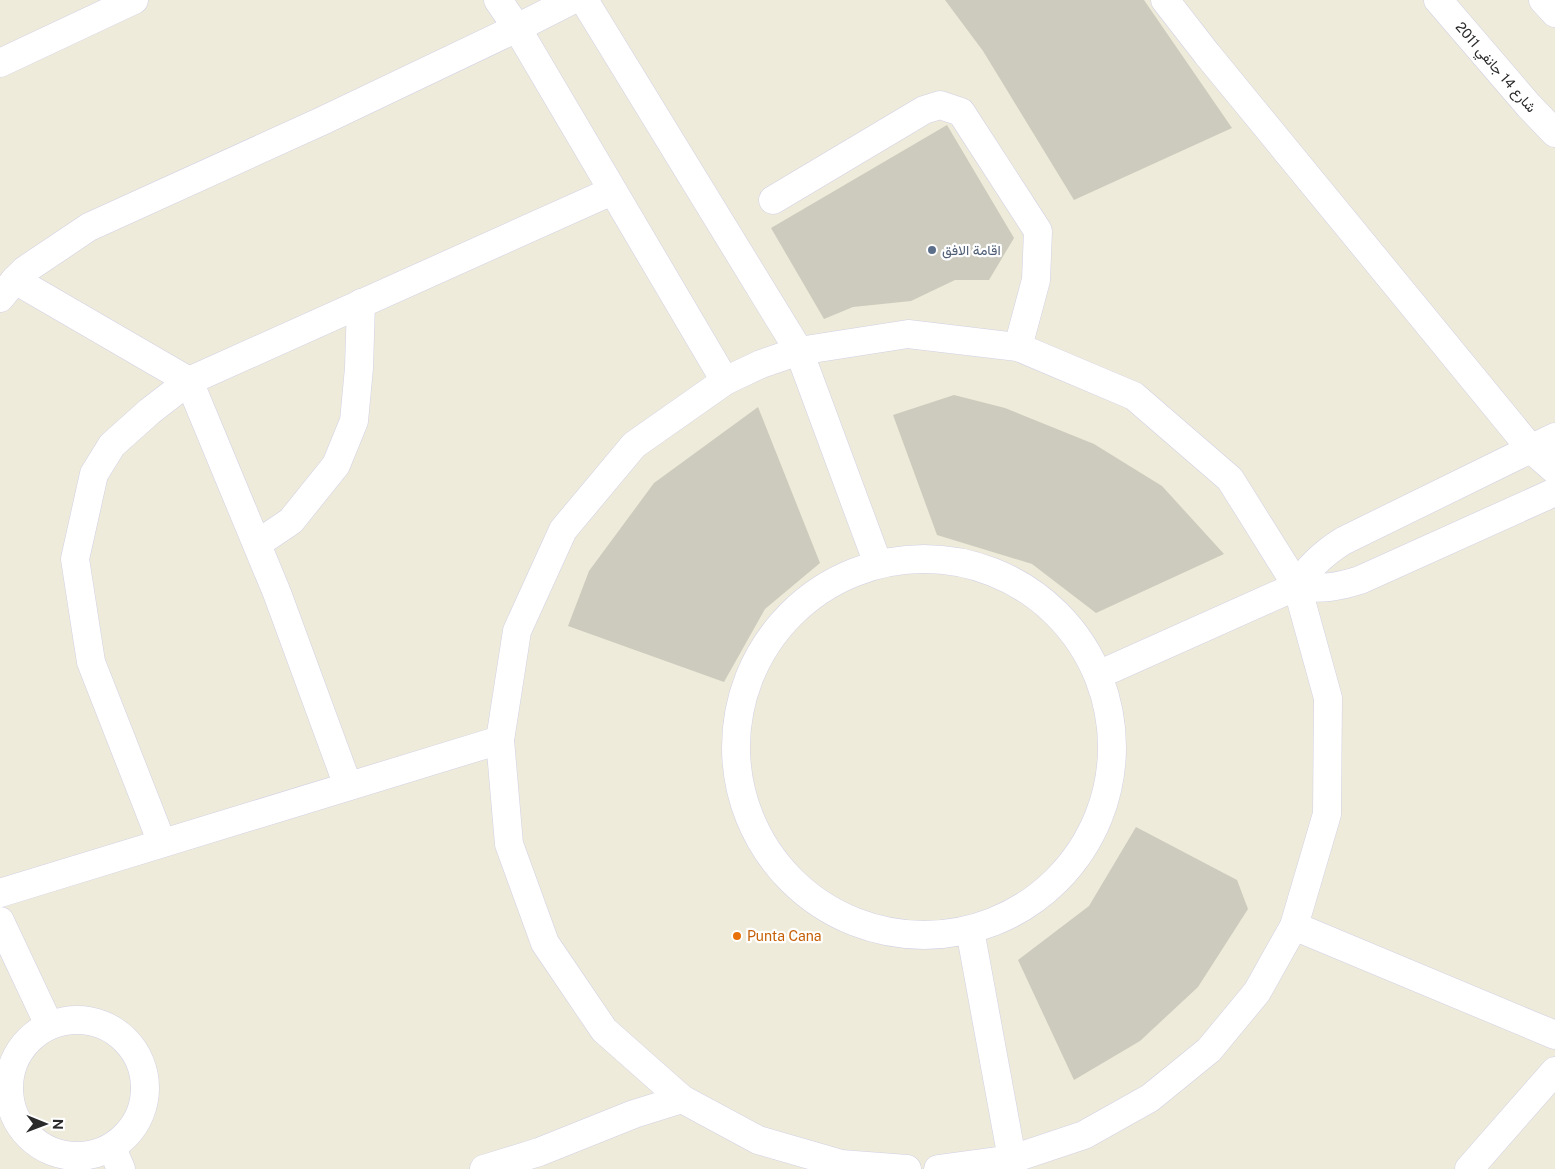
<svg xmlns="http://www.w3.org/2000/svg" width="1555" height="1169" font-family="'Public Sans',Vazirmatn,sans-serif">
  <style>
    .building { fill: #cccbbd }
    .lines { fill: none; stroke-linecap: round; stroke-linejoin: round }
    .street-casing { stroke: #d2d0e5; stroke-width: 29 }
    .secondary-casing { stroke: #d2d0e5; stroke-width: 29 }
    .street { stroke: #fff; stroke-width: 28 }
    .secondary { stroke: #fff; stroke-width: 28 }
    .service-dot { fill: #5c6f8a; stroke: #fff; stroke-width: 2 }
    .food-dot { fill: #e8710a; stroke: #fff; stroke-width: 2 }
    .labels { text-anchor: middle; stroke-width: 4.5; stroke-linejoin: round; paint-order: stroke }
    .street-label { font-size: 14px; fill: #2a2a2a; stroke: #fff }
    .service-label { font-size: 14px; fill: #4e5e75; stroke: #fff; text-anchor: start }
    .food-label { font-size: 14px; fill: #c56008; stroke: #fff; text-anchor: start }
  </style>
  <rect width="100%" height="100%" fill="#eeebda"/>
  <!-- building -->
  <g class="building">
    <path d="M945 0H1144L1232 128 1074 200 983 51Z"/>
    <path d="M947 125 1014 238 989 280H955L911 301 853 307 824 319 771 228Z"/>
    <path d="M954 395 1005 408 1094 444 1162 486 1224 554 1096 613 1032 564 937 535 893 415Z"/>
    <path d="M758 407 820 563 765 609 724 682 568 626 589 571 654 483Z"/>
    <path d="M1136 827 1237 880 1248 909 1198 987 1140 1041 1074 1080 1018 960 1089 906Z"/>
  </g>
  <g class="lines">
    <!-- street casing -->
    <g class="street-casing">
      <g id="street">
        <path d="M498 0 517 28 725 381"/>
        <path d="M584 0 799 351 878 564"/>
        <path d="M1165 0 1207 54 1531 449 1555 470"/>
        <path d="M0 63 134 0"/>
        <path d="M773 200 924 110 940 105 961 112 1038 231 1036 280 1018 347"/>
        <path d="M15 280 189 381 277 593 348 786"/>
        <path d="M0 298 15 280 25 270 89 227 322 121 517 28 572 0"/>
        <path d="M257 544 291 521 336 465 354 421 359 368 361 303"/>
        <circle cx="924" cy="747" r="188"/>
        <path d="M1098 675 1297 586"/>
        <path d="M162 843 91 662 75 559 94 474 112 445 150 411 189 381 612 191"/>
        <path d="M0 893 500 740"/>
        <path d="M0 921 49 1025"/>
        <path d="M970 930 1012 1159"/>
        <circle cx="77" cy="1088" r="68"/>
        <path d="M112 1148 121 1169"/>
        <path d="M1469 1169 1555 1071"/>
      </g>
    </g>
    <!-- secondary casing -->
    <g class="secondary-casing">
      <g id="secondary">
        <path d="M1438 0 1529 106 1555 133"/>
        <path d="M1543 0 1555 13"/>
        <path d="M1555 437 1343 541C1324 553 1309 566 1297 586 1320 590 1338 587 1360 580L1555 492"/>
        <path d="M1294 926 1555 1035"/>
        <path d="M484 1169 539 1152 634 1114 682 1099"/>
        <path d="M907 1169 841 1164 758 1140 682 1099 604 1030 545 943 509 844 500 740 517 631 563 530 634 445 725 381 761 364 799 351 908 334 1018 347 1134 396 1230 479 1297 586 1328 698 1327 814 1294 926 1257 992 1209 1050 1150 1098 1084 1135 1012 1159 938 1169"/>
      </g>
    </g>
    <!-- street -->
    <use href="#street" class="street"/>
    <!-- secondary -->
    <use href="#secondary" class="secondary"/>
  </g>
  <!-- markers -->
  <circle class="service-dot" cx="932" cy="250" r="5"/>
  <circle class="food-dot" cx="737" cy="936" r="5"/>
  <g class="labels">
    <!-- street labels -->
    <g class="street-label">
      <text transform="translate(1496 67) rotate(49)" y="5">شارع 14 جانفي 2011</text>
    </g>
    <!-- service labels -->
    <g class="service-label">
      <text x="942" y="255">اقامة الافق</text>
    </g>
    <!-- food labels -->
    <g class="food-label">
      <text x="747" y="941">Punta Cana</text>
    </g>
  </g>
  <!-- north arrow -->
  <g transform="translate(45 1124) rotate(91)" stroke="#ffffff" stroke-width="4" paint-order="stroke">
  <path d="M0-4L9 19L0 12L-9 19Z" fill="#2a2a2a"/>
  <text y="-8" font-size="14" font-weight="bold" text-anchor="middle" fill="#2a2a2a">N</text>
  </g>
</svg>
